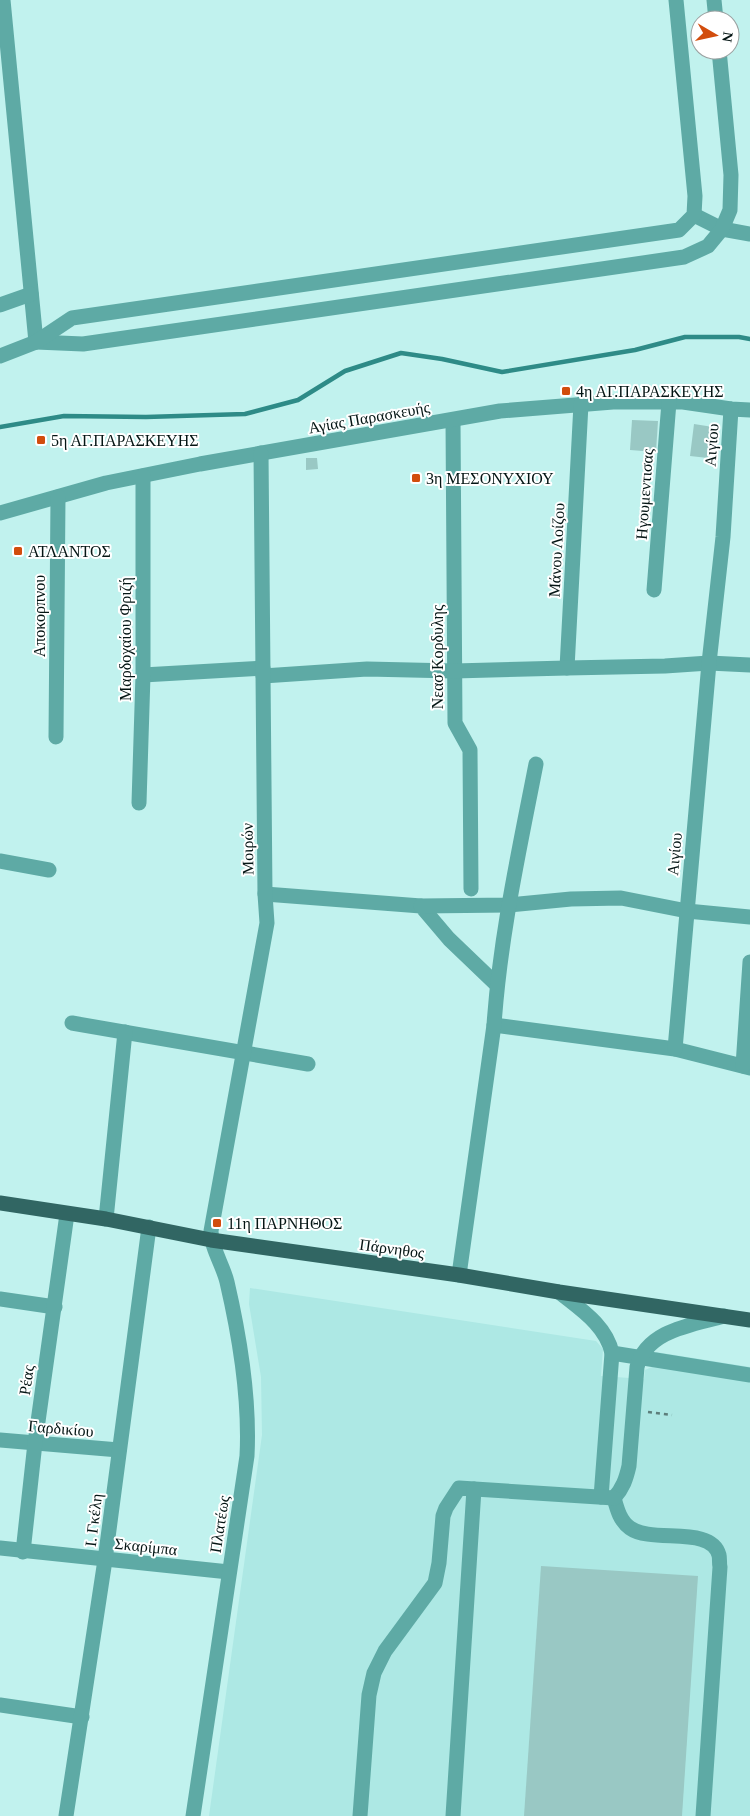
<svg xmlns="http://www.w3.org/2000/svg" width="750" height="1816" font-family="Georgia,serif">
  <style>
    .built { fill: #ade8e4 }
    .lines { fill: none; stroke-linecap: round; stroke-linejoin: round }
    .stream { stroke: #2e8b87; stroke-width: 4.5 }
    .building { fill: #99c8c4 }
    .path { stroke: #5d7e7b; stroke-width: 2.5; stroke-dasharray: 4 4; stroke-linecap: butt }
    .minor { stroke: #5eaaa5; stroke-width: 15 }
    .major { stroke: #316663; stroke-width: 15 }
    .poi-dot { fill: #d24d0d; stroke: #fff; stroke-width: 2 }
    .labels { text-anchor: middle; stroke-width: 4; stroke-linejoin: round; paint-order: stroke }
    .poi-label { font-size: 16px; fill: #041514; stroke: #fff; text-anchor: start }
    .street-label { font-size: 16px; fill: #041514; stroke: #fff }
  </style>
  <rect width="100%" height="100%" fill="#c1f2ee"/>
  <!-- built -->
  <path class="built" d="M250 1288 596 1341 603 1349 601 1376 644 1379 645 1370 654 1366 656 1352 750 1367V1816H209L262 1435 261 1377 249 1304Z"/>
  <g class="lines">
    <!-- stream -->
    <path class="stream" d="M0 427 64 416 146 417 245 414 298 400 345 371 401 353 442 359 502 372 635 350 685 337H739L750 339"/>
  </g>
  <!-- building -->
  <g class="building">
    <path d="M632 420 658 421 656 452 630 450Z"/>
    <path d="M694 424 713 427 708 458 690 456Z"/>
    <path d="M306 458H317L318 469 306 470Z"/>
    <path d="M541 1566 698 1576 682 1816H524Z"/>
  </g>
  <g class="lines">
    <!-- path -->
    <path class="path" d="M648 1412 672 1415"/>
    <!-- minor -->
    <g class="minor">
      <path d="M3 0 36 342"/>
      <path d="M714 0 716 20"/>
      <path d="M694 215 722 229 750 234"/>
      <path d="M0 305 31 294"/>
      <path d="M36 342 83 344 684 257 708 246 722 229 730 210 731 175 719 50"/>
      <path d="M0 356 36 342 72 318 679 230 694 215 695 196 676 0"/>
      <path d="M453 420 455 723 470 750 471 889"/>
      <path d="M0 513 106 483 200 464 500 411 613 402H683L731 409 750 410"/>
      <path d="M654 590 669 402"/>
      <path d="M567 668 581 404"/>
      <path d="M143 675 263 668"/>
      <path d="M263 676 367 669 454 671 567 668 665 666 709 663 750 665"/>
      <path d="M56 737 58 497"/>
      <path d="M139 803 143 675V476"/>
      <path d="M0 861 49 870"/>
      <path d="M265 894 421 906 449 939 497 985"/>
      <path d="M421 906 509 905 571 899 621 898 687 911 750 917"/>
      <path d="M72 1023 308 1064"/>
      <path d="M494 1025 675 1049 750 1068"/>
      <path d="M675 1049 709 663 723 537 731 409"/>
      <path d="M743 1066 750 962"/>
      <path d="M106 1219 125 1032"/>
      <path d="M459 1275 494 1025C500 937 519 851 536 764"/>
      <path d="M559 1292C580 1309 606 1325 612 1353L601 1497"/>
      <path d="M0 1299 55 1307"/>
      <path d="M612 1353 750 1375"/>
      <path d="M0 1440 119 1450"/>
      <path d="M614 1498C617 1509 620 1521 630 1528 652 1544 711 1525 719 1555 720 1559 719 1563 720 1567L703 1816"/>
      <path d="M614 1498C623 1488 626 1479 629 1466L637 1367C647 1330 692 1325 724 1316"/>
      <path d="M0 1548 229 1572"/>
      <path d="M23 1552 35 1443 67 1214"/>
      <path d="M0 1705 82 1717"/>
      <path d="M66 1816 105 1560 149 1227"/>
      <path d="M193 1816 247 1456C250 1398 240 1338 227 1282 223 1265 211 1248 211 1231L267 923 265 894 261 453"/>
      <path d="M360 1816 369 1695 374 1673 385 1651 435 1583 439 1563 443 1516 446 1508 459 1488 614 1498"/>
      <path d="M453 1816 474 1489"/>
    </g>
    <!-- major -->
    <path class="major" d="M0 1203 106 1219 211 1240 459 1275 559 1292 750 1320"/>
  </g>
  <!-- markers -->
  <g class="poi-dot">
    <rect x="561" y="386" width="10" height="10" rx="2.5"/>
    <rect x="36" y="435" width="10" height="10" rx="2.5"/>
    <rect x="411" y="473" width="10" height="10" rx="2.5"/>
    <rect x="13" y="546" width="10" height="10" rx="2.5"/>
    <rect x="212" y="1218" width="10" height="10" rx="2.5"/>
  </g>
  <g class="labels">
    <!-- poi labels -->
    <g class="poi-label">
      <text x="576" y="397">4η ΑΓ.ΠΑΡΑΣΚΕΥΗΣ</text>
      <text x="51" y="446">5η ΑΓ.ΠΑΡΑΣΚΕΥΗΣ</text>
      <text x="426" y="484">3η ΜΕΣΟΝΥΧΙΟΥ</text>
      <text x="28" y="557">ΑΤΛΑΝΤΟΣ</text>
      <text x="227" y="1229">11η ΠΑΡΝΗΘΟΣ</text>
    </g>
    <!-- street labels -->
    <g class="street-label">
      <text transform="translate(369 417) rotate(-10)" y="6">Αγίας Παρασκευής</text>
      <text transform="translate(711 445) rotate(-86)" y="6">Αιγίου</text>
      <text transform="translate(644 494) rotate(-86)" y="6">Ηγουμεντισας</text>
      <text transform="translate(556 550) rotate(-87)" y="6">Μάνου Λοίζου</text>
      <text transform="translate(39 616) rotate(-90)" y="6">Αποκορπνου</text>
      <text transform="translate(125 639) rotate(-90)" y="6">Μαρδοχαίου Φριζή</text>
      <text transform="translate(437 657) rotate(-90)" y="6">Νεασ Κορδυλης</text>
      <text transform="translate(247 849) rotate(-91)" y="6">Μοιρών</text>
      <text transform="translate(674 854) rotate(-85)" y="6">Αιγίου</text>
      <text transform="translate(392 1248) rotate(8)" y="6">Πάρνηθος</text>
      <text transform="translate(26 1380) rotate(-82)" y="6">Ρέας</text>
      <text transform="translate(61 1428) rotate(5)" y="6">Γαρδικίου</text>
      <text transform="translate(93 1520) rotate(-83)" y="6">Ι. Γκέλη</text>
      <text transform="translate(219 1524) rotate(-81)" y="6">Πλατέως</text>
      <text transform="translate(146 1546) rotate(6)" y="6">Σκαρίμπα</text>
    </g>
  </g>
  <!-- north arrow -->
  <g transform="translate(715 35) rotate(99)"><circle r="24" fill="#ffffff" stroke="#9ba1a1"/>
  <path d="M0-4L9 19L0 12L-9 19Z" fill="#d24d0d"/>
  <text y="-8" font-size="14" font-weight="bold" text-anchor="middle" fill="#041514">N</text>
  </g>
</svg>
